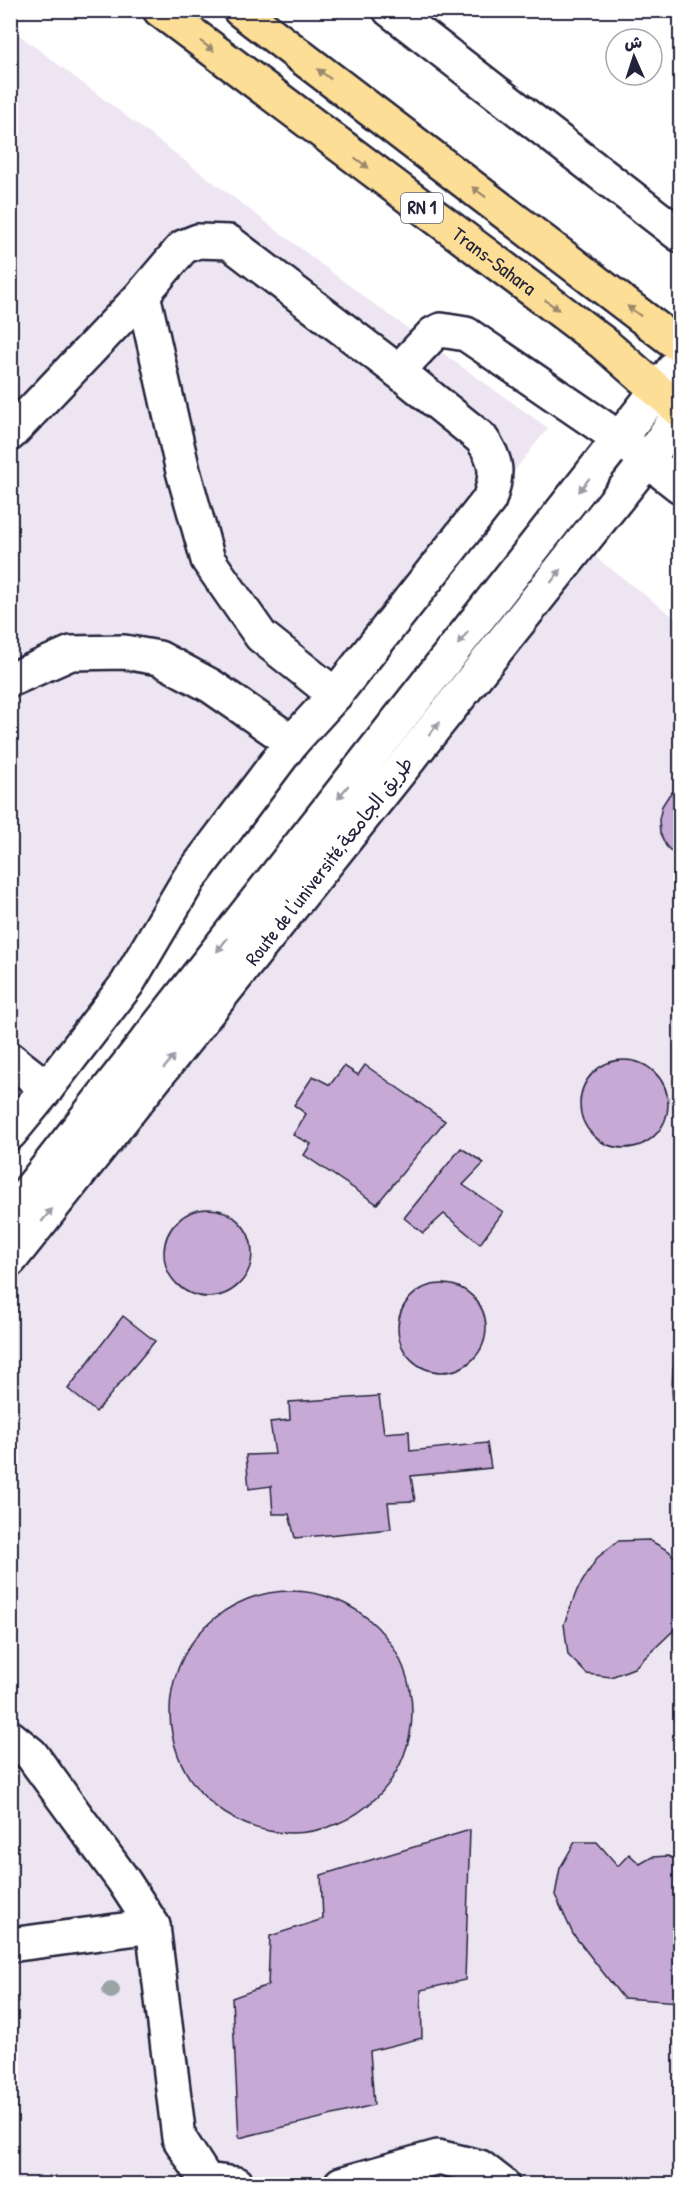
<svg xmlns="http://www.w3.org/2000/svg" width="691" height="2195" font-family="'Patrick Hand','Playpen Sans Arabic',sans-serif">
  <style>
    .built { fill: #eee5f3 }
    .building { fill: #c7a9d6; stroke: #22223b; stroke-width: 1.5 }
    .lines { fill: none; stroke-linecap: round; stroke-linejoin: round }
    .street-casing { stroke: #22223b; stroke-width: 38 }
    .primary-casing { stroke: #22223b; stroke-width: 38 }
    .street { stroke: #fff; stroke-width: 33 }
    .primary { stroke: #fdde96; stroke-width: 33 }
    .tree { fill: #9ba4a4 }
    .oneway { fill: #9a896d }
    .oneway2 { fill: #9c9ca7 }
    .labels { text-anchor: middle; stroke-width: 5; stroke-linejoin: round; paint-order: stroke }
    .shield { fill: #fff; stroke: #646476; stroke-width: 1.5 }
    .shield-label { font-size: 18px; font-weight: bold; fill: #22223b }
    .street-label { font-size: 20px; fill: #22223b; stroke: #fff }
  </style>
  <rect width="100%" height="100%" fill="#fff"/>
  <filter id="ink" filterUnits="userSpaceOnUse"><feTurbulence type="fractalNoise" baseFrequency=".0167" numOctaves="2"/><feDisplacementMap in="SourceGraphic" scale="12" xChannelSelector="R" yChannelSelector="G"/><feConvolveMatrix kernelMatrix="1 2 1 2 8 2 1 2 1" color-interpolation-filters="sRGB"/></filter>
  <g filter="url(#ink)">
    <!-- built -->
    <g class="built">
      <path d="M10 28 375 305 548 428 11 1114Z"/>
      <path d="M564 533 680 622V2184H11L10 1253Z"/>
    </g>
    <!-- building -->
    <g class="building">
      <path d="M680 785V860L666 846 660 833 659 820 662 806 669 795Z"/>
      <circle cx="624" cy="1104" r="44"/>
      <path d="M365 1065 445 1121 377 1204 304 1155 311 1144 293 1135 306 1114 294 1105 313 1076 330 1085 344 1066 358 1075Z"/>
      <path d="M461 1148 484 1163 463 1185 503 1212 480 1244 444 1214 423 1233 404 1218Z"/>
      <circle cx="208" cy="1253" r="44"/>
      <circle cx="442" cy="1328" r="44"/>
      <path d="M123 1316 155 1341 96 1412 68 1389Z"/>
      <path d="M680 1343V1433L674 1412 672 1390 673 1368Z"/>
      <path d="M379 1396 384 1433 409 1431 410 1451 487 1443 491 1468 411 1476 415 1501 388 1502 391 1529 295 1538 289 1514H273L271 1486 249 1489 246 1455 275 1454 270 1422 290 1420 289 1402Z"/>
      <path d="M649 1540 669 1551 680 1564V1619L675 1629 634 1668 611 1677 587 1674 568 1655 564 1624 577 1590 597 1558 618 1541Z"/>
      <circle cx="291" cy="1712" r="121"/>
      <path d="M470 1830 465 1980 421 1990 422 2038 370 2051 374 2105 239 2138 232 1998 268 1985 270 1936 323 1919 321 1875Z"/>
      <path d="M575 1842H597L618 1866 629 1854 640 1864 652 1857 668 1856 680 1862V2002L623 1998 573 1934 555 1895 560 1868Z"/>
    </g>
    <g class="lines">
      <!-- street casing -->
      <g class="street-casing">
        <g id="street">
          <path d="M390 10 680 235"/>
          <path d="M143 294 183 471 208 560 261 636 335 695"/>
          <path d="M398 371 433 334 441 330 466 334 620 439 680 486"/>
          <path d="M10 434 143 294 183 247 198 241 229 242 398 371 481 438C498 461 498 474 489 500L335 695 292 742 189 879 127 984 47 1088 10 1059"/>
          <path d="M10 680 71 653 124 652 159 658 211 686 292 742"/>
          <path d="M10 1133 47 1088"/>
          <path d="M10 1215 680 361"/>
          <path d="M10 1260 647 461 680 413"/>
          <path d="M10 1737 31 1754 123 1880 153 1926 179 2138 206 2180 237 2184"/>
          <path d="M10 1945 153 1926"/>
          <path d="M341 2184 438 2157 480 2167 502 2184"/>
        </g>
      </g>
      <!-- primary casing -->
      <g class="primary-casing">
        <g id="primary">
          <path id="s1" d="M160 10 602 342 680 410"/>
          <path d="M240 10 680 346"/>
        </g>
      </g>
      <!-- street -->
      <use href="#street" class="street"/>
      <!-- primary -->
      <use href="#primary" class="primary"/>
    </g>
    <!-- trees -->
    <circle class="tree" cx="111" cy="1990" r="9"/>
    <!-- one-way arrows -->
    <defs><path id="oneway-solid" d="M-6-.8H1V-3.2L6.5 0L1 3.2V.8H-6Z" transform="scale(1.5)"/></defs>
    <g class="oneway">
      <use href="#oneway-solid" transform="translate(207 46) rotate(37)"/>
      <use href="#oneway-solid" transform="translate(324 74) rotate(-143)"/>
      <use href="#oneway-solid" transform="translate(362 163) rotate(37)"/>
      <use href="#oneway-solid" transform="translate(479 192) rotate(-143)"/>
      <use href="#oneway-solid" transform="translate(552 305) rotate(36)"/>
      <use href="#oneway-solid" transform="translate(634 311) rotate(-143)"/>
    </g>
    <g class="oneway2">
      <use href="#oneway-solid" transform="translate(584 485) rotate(128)"/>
      <use href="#oneway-solid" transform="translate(556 576) rotate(-52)"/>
      <use href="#oneway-solid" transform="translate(463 638) rotate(128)"/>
      <use href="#oneway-solid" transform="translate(434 729) rotate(-52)"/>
      <use href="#oneway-solid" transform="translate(343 792) rotate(128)"/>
      <use href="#oneway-solid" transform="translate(222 945) rotate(128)"/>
      <use href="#oneway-solid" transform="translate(169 1062) rotate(-51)"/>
      <use href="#oneway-solid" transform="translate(47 1215) rotate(-51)"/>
    </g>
  </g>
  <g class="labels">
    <!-- shield labels -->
    <rect class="shield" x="401" y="193" width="42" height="30" rx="4.5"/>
    <g class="shield-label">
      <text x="422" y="214">RN 1</text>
    </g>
    <!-- street labels -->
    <g class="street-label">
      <text dy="7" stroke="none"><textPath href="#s1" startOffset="418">Trans-Sahara</textPath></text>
      <text transform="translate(329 861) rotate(-52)" y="7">Route de l'université,طريق الجامعة</text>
    </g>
  </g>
  <!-- margin -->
  <rect width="691" height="2195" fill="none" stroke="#fff" stroke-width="36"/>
  <rect x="18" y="18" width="655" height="2159" fill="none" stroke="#22223b" stroke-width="2" filter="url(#ink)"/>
  <!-- north arrow -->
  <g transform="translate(634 57) rotate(357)"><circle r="28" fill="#ffffff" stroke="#a7a7b1" stroke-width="1.5"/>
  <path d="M0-4.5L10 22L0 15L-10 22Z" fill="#22223b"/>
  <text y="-9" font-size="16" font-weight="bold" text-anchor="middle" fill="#22223b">ش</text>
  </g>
</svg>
